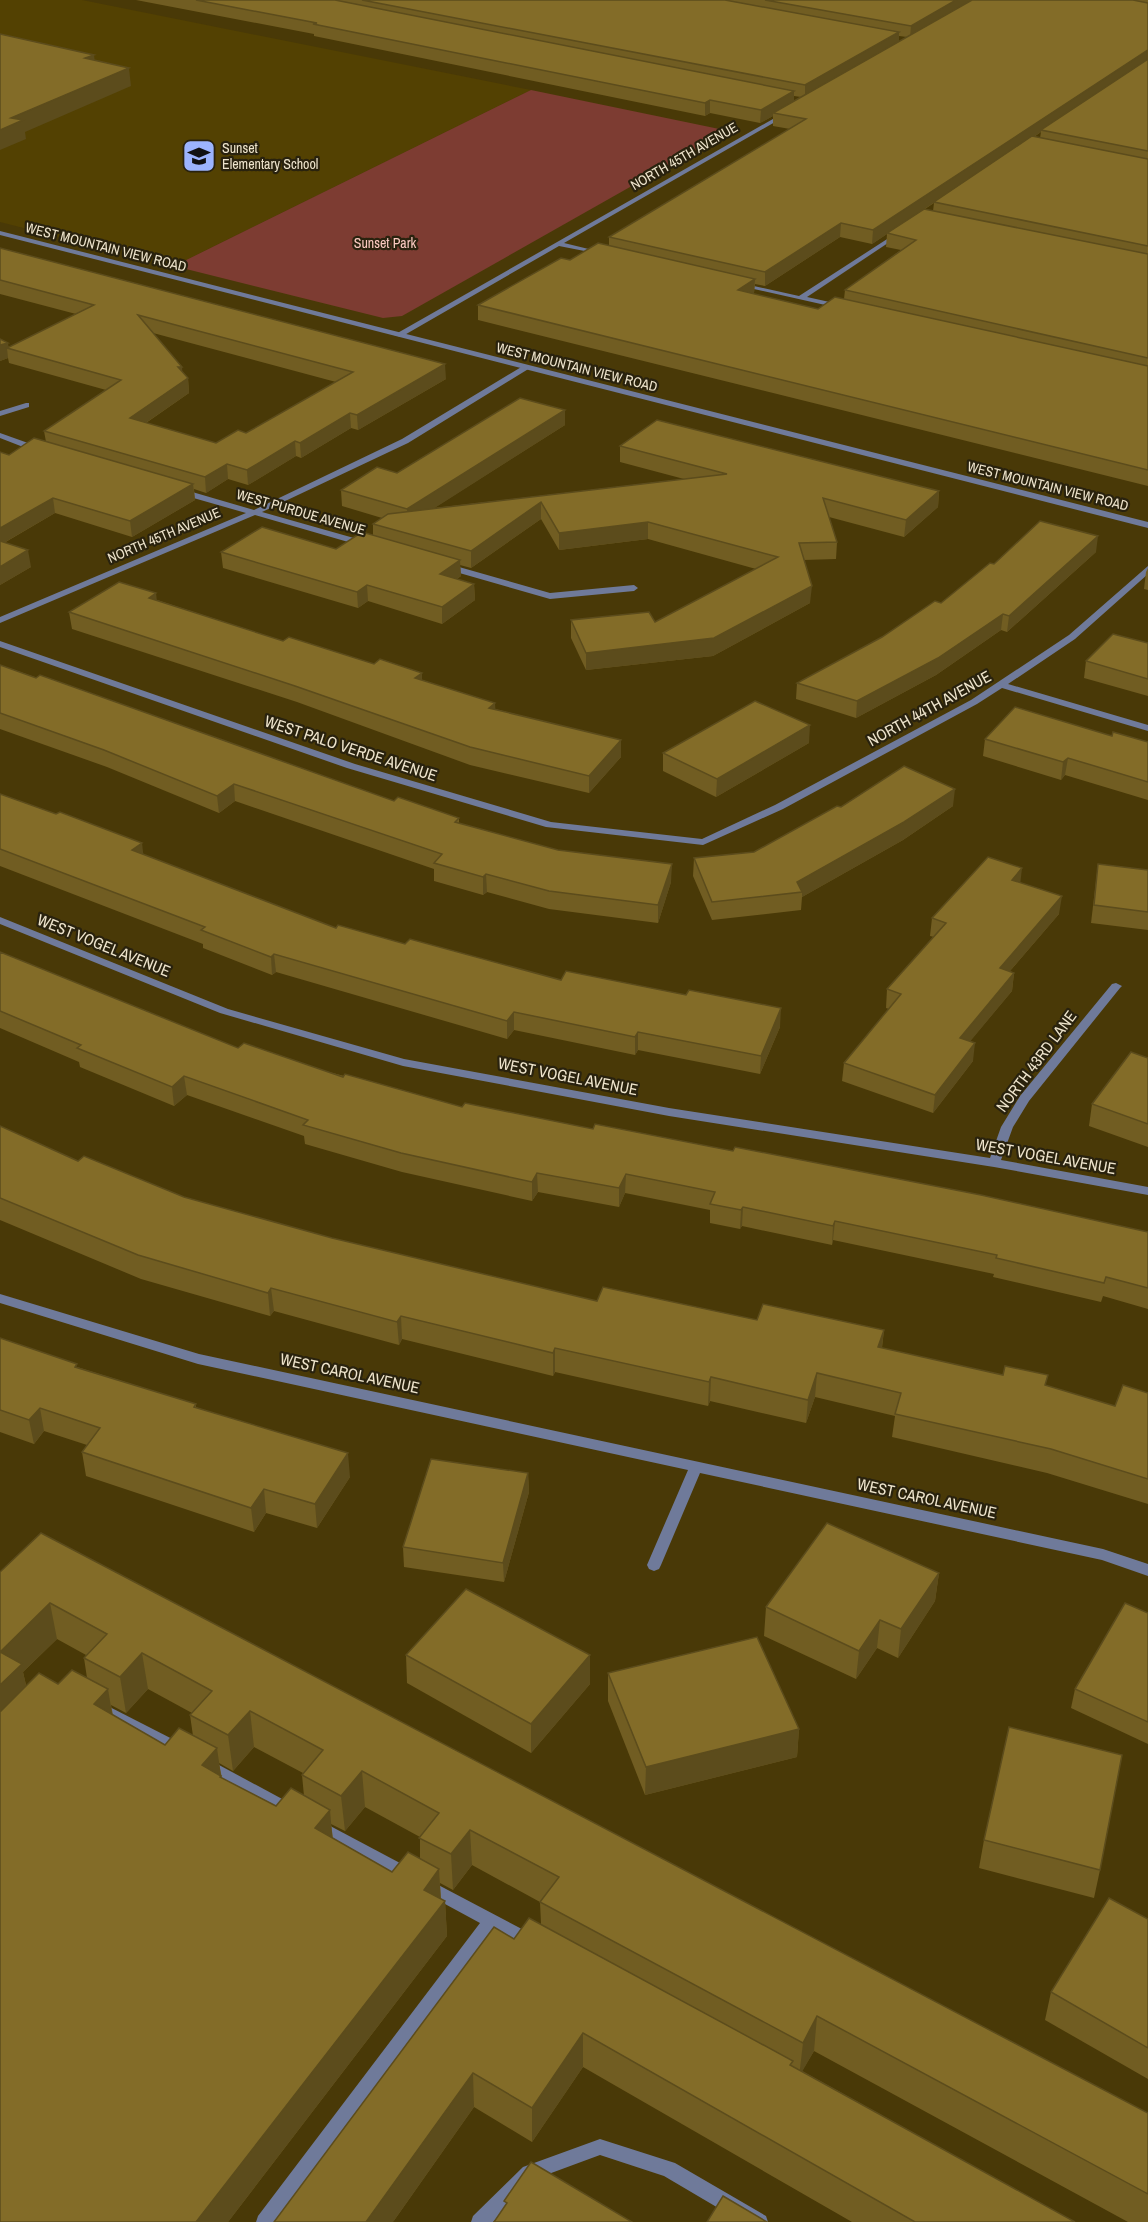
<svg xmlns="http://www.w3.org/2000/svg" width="1148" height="2222" font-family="'Archivo Narrow',sans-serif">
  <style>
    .built { fill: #534102 }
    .green { fill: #7d3c32 }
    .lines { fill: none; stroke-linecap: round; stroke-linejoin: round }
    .service { fill: #6f7a9a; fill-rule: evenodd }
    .minor { fill: #6f7a9a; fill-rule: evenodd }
    .tertiary { fill: #6f7a9a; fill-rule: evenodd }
    .wall { fill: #715d22; fill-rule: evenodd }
    .shaded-wall { fill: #5c4c1c }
    .building { fill: #836c28; stroke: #5c4c1c; stroke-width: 1.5; fill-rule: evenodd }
    .labels { text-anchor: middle; stroke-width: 4.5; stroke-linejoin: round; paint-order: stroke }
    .far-poi-label { font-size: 14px; fill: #eee4cc; stroke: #29220e; text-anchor: start }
    .far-street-label { font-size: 14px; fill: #eee4cc; stroke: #29220e }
    .far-park-label { font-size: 14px; fill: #fac9c0; stroke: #29220e }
    .street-label { font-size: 16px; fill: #eee4cc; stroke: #29220e }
  </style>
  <rect width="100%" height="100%" fill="#493907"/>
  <!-- built -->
  <path class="built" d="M0 0H82L531 90 174 266 0 222Z"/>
  <!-- green -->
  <path class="green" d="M531 90 729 131 402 316 383 318 174 266Z"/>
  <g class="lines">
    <!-- service -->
    <g class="service">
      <path d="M98 1701 186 1746 188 1751 186 1756 180 1757 174 1756 93 1711 90 1707 93 1703Z"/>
      <path d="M206 1758 297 1807 299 1812 297 1817 291 1819 285 1817 200 1770 198 1765 200 1760Z"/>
      <path d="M319 1820 415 1871 417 1876 415 1881 409 1883 403 1881 313 1832 311 1827 313 1822Z"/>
      <path d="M427 1879 537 1937 539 1942 537 1947 531 1949 494 1930 276 2222H256L258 2216 480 1923 421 1891 419 1886 421 1881Z"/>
      <path d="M600 2139 675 2163 766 2216 768 2222H742L664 2176 600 2155 535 2179 493 2222H471L473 2216 523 2167Z"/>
    </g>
    <!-- minor -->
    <g class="minor">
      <path d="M787 111 789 112V114L564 243 605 253V255L559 246 401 337 394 335Z"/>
      <path d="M898 232 903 233 807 297 843 305V309L736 285 740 283 799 296Z"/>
      <path d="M523 366 530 368 408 443 262 512 368 542V546H362L255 515 0 623V617L246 513 176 493V489H182L254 510 402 439Z"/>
      <path d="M26 403H29V407L0 416V411Z"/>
      <path d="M0 433 42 448 43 450 36 452 0 438Z"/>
      <path d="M445 563 550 593 634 585 638 588 634 591 550 599 442 568 441 566Z"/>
      <path d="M1148 566V574L1075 639 1008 684 1148 725V731L1002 688 977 704 783 809 703 845 546 827 347 768 0 647V641L355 764 551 822 702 839 775 805 971 700 1069 635Z"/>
      <path d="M0 917 228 1009 404 1059 669 1108 990 1158 1001 1127 1020 1096 1112 984 1116 983 1122 986 1120 988 1029 1101 1013 1127 1001 1160 1148 1187V1195L994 1167 669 1116 403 1066 220 1013 0 924Z"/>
      <path d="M0 1294 199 1354 1103 1549 1148 1564V1576L1102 1560 700 1473 661 1565 659 1569 654 1571 649 1569 647 1565 688 1470 198 1364 0 1303Z"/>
    </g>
    <!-- tertiary -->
    <path class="tertiary" d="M0 231 1148 522V528L0 235Z"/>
  </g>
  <!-- wall -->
  <g class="wall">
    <path d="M136 0H1148V486L478 320V305L570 260 609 246V237L790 129 773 126V116L760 123 710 113 705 116 314 36V34ZM899 36 907 37 899 42ZM794 96 801 97 794 101ZM1041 132 1040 138 1034 137ZM934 203 933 211 925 209ZM887 234 886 247 901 250 845 290 844 299 818 309 753 294 754 293 755 284 765 286 840 237 872 244Z"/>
    <path d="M0 248 446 379 358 430 351 428 301 458 296 456 248 485 228 479 206 493 194 489 195 500 132 537 55 513 4 543 31 567 0 585 9 455 46 442 44 431 106 390 9 363 8 358 0 361V339L9 347 76 314 0 294ZM153 333 336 382 246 433 216 443 146 423 189 393 188 378 182 372V367Z"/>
    <path d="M565 410V425L434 508 684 479 620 462V446L939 491 938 507 904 537 829 517 837 542 836 559 804 560 810 603 713 656 586 670 571 638V620L655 622 756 569 648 539 559 550 541 519 471 568 460 565 461 576 457 579 474 584 475 600 442 624 368 601 358 608 223 568 221 552 336 549 373 535V524L382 518 342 506 341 490 397 473Z"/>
    <path d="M1096 552 1007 632 1001 630 936 675 856 718 796 699 797 683 882 637 941 603 994 564Z"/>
    <path d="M1148 568V590L1144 589 1146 572Z"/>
    <path d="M157 600 283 641 422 680 495 703V709L621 740V757L589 793 470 765 297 702 72 629 69 612Z"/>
    <path d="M1148 643V696L1084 678 1086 661Z"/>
    <path d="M0 665 394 801 459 818V823L671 882 658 923 549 909 487 892 483 895 434 881V869L235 801 219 813 107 767 0 729Z"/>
    <path d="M1112 736 1148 742V800L1065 775 1061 780 983 756 985 739Z"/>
    <path d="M809 743 716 797 663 771V753Z"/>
    <path d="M0 794 144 855 336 928 561 980 780 1027 760 1074 638 1050 635 1055 514 1030 507 1039 276 972 272 975 203 948V944L0 866Z"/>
    <path d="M953 806 903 840 802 897 801 910 712 920 693 876 694 858 754 852 841 807Z"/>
    <path d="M1098 864 1148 870V930L1091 923Z"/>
    <path d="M1021 883 1059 914 1010 971 1014 973 1012 991 970 1041 973 1061 933 1113 842 1081 844 1063 889 1009 886 1008 887 989 934 937 930 936 932 918Z"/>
    <path d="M0 952 238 1048 462 1107 593 1129 1148 1232V1309L1103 1296 1101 1302 993 1277 994 1274 833 1240 832 1245 742 1226 740 1229 710 1223V1210L625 1193 619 1207 538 1192 532 1201 402 1172 305 1144 304 1136 187 1095 174 1106 80 1067 79 1062 0 1028Z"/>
    <path d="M1148 1058V1147L1089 1126 1092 1104Z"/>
    <path d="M0 1126 78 1161 184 1197 332 1238 597 1301 757 1320 884 1330 882 1348 1046 1386 1115 1406 1148 1393V1504L1047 1473 892 1437 895 1416 815 1397 806 1423 710 1401 708 1406 555 1372 553 1376 402 1339 399 1345 274 1311 270 1316 141 1279 0 1220Z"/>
    <path d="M0 1338 77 1367 196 1404V1407L350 1477 317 1528 266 1513 254 1532 86 1476 82 1452 87 1445 44 1431 34 1444 0 1432Z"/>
    <path d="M528 1473 529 1492 504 1582 404 1567 403 1547Z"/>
    <path d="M0 1572 1148 2113V2222H1128L814 2051 802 2071 1075 2222H852L583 2067 532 2142 474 2107 393 2222 514 1939 541 1924 540 1902 472 1865 453 1890 440 1883 441 1899 445 1901 447 1936 228 2222H0ZM57 1639 86 1655 84 1658 87 1678 58 1684 26 1685 23 1672ZM148 1689 192 1713 190 1715 193 1736 165 1745 113 1715 111 1705 126 1713ZM254 1747 303 1773 302 1775 304 1796 276 1806 222 1778 219 1763 233 1771ZM365 1807 420 1837V1859L392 1872 333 1838 331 1824 345 1831Z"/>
    <path d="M939 1573 935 1601 898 1658 877 1648 856 1679 764 1636 766 1607Z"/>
    <path d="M1148 1613V1744L1071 1708 1075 1689Z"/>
    <path d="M406 1655 590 1684 531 1753 407 1683Z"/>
    <path d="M608 1673 799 1729 797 1757 645 1795 608 1701Z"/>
    <path d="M984 1840 1100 1870 1094 1898 979 1868Z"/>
    <path d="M1148 1919V2079L1045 2020 1051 1992Z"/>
  </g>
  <!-- shaded-wall -->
  <g class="shaded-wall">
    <path d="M956 0H975L910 38 911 26Z"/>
    <path d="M899 32V44L805 98V85Z"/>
    <path d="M1148 50V61L1041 130V132L888 233H887V234L872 244 873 230Z"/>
    <path d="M94 55 96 72 85 58Z"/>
    <path d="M129 68 131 86 25 132 26 139 0 150V130L11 118Z"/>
    <path d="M794 91V104L773 113V116L760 123 761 110Z"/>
    <path d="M710 100V113L705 116V103Z"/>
    <path d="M841 223 840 237 765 286V272Z"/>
    <path d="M755 279 754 293 737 304 738 290Z"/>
    <path d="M8 343 9 349 7 348 8 358 0 361V345Z"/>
    <path d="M445 364 446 379 358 430 357 415Z"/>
    <path d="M178 367H182L183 381 188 378 189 393 131 433 130 418Z"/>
    <path d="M565 410V425L408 525 407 509Z"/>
    <path d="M350 413 351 428 301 458 300 443Z"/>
    <path d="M295 441 296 456 248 485 247 470Z"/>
    <path d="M227 464 228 479 206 493 205 477Z"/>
    <path d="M193 484 195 500 132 537 130 521Z"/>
    <path d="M939 491 938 507 904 537 906 520Z"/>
    <path d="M53 498 55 513 0 545V528Z"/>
    <path d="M541 502V519L471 568V551Z"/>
    <path d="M648 522V539L559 550V533Z"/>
    <path d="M1098 536 1096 552 1007 632 1009 616Z"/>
    <path d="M28 550 31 567 0 585V567Z"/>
    <path d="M460 560 461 576 441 590 440 574Z"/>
    <path d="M474 584 475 600 442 624V607Z"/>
    <path d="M367 585 368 601 358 608 357 592Z"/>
    <path d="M812 586 810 603 713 656 586 670V653Z"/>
    <path d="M156 593 158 610 149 598Z"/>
    <path d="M1003 614 1001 630 936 675 856 718 857 701Z"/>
    <path d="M422 673V690L415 678Z"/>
    <path d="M495 703 496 720 489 708Z"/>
    <path d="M810 725 809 743 716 797 717 779Z"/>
    <path d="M621 740V757L589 793V776Z"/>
    <path d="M1068 758 1065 775 1061 780 1063 762Z"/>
    <path d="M234 784 235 801 219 813 217 796Z"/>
    <path d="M955 789 953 806 903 840 802 897V892L797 882Z"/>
    <path d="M142 843 144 860 132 850Z"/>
    <path d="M672 864 671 882 658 923V905Z"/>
    <path d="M1022 868 1020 886 1012 880Z"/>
    <path d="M486 874 487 892 483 895V877Z"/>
    <path d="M1062 896 1059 914 997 986 1000 968Z"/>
    <path d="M274 954 276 972 272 975 271 957Z"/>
    <path d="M1014 973 1012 991 958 1056 960 1038Z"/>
    <path d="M781 1008 780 1027 760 1074 761 1056Z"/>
    <path d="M514 1012V1030L507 1039V1021Z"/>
    <path d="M638 1032V1050L635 1055V1037Z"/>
    <path d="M975 1043 973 1061 933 1113 935 1095Z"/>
    <path d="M184 1076 187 1095 174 1106 172 1087Z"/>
    <path d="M537 1173 538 1192 532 1201V1182Z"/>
    <path d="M626 1174 625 1193 619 1207V1188Z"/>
    <path d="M743 1207 742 1226 740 1229 741 1210Z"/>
    <path d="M835 1221 833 1240 832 1245 833 1226Z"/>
    <path d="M271 1288 274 1311 270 1316 268 1293Z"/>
    <path d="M401 1316 402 1339 399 1345 397 1322Z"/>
    <path d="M884 1330 881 1354 878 1347Z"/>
    <path d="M555 1348V1372L553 1376V1353Z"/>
    <path d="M817 1373 815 1397 806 1423 808 1400Z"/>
    <path d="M711 1377 710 1401 708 1406 709 1382Z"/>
    <path d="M40 1408 44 1431 34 1444 29 1420Z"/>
    <path d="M348 1453 350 1477 317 1528 315 1504Z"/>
    <path d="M528 1473 529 1492 504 1582 503 1563Z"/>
    <path d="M264 1489 266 1513 254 1532 251 1508Z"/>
    <path d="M939 1573 935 1601 898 1658 901 1629Z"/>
    <path d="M50 1603 57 1639 23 1672 29 1699 0 1728V1652Z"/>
    <path d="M880 1620 877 1648 856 1679 859 1651Z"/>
    <path d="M142 1653 148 1689 126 1713 120 1677Z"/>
    <path d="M590 1655V1684L531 1753V1724Z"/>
    <path d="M108 1689 114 1725 94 1704Z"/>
    <path d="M250 1711 254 1747 233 1771 228 1735Z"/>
    <path d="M799 1729 797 1757 645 1795 646 1767Z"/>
    <path d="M217 1748 226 1811 202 1765Z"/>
    <path d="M362 1771 365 1807 345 1831 341 1796Z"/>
    <path d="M330 1810 333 1845 315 1828Z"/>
    <path d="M470 1830 472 1865 453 1890 451 1854Z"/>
    <path d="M439 1869 441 1904 424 1890Z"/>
    <path d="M445 1901 447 1936 228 2222H196Z"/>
    <path d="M817 2016 814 2051 799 2077 803 2043Z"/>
    <path d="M583 2033V2067L532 2142V2108Z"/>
    <path d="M473 2073 474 2107 393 2222H366Z"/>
  </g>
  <!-- building -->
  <g class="building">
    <path d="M196 0H335L794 91 761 110 710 100 705 103 313 24 317 23Z"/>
    <path d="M362 0H725L899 32 805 85Z"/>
    <path d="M765 0H956L911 26Z"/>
    <path d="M972 0H1133L1148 3V50L873 230 841 223 765 272 609 237 806 119 773 113Z"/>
    <path d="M0 34 94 55 85 58 129 68 11 118 23 120 0 130Z"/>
    <path d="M1148 59V151L1041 130Z"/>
    <path d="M1032 136 1148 159V246L934 202Z"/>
    <path d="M924 209 1148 254V358L845 290 916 240 887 233Z"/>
    <path d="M598 243 755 279 738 290 818 309 835 297 1148 366V470L478 305 561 258 570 260Z"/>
    <path d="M0 248 445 364 357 415 350 413 300 443 295 441 247 470 227 464 205 477 44 431 121 380 7 348 94 305 0 280ZM138 315 353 372 246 433 238 430 216 443 130 418 188 378 178 367H182Z"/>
    <path d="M0 339 8 343 0 345Z"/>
    <path d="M520 398 565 410 407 509 341 490 377 467 397 473Z"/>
    <path d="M657 420 939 491 906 520 823 498 837 542 799 543 812 586 714 638 586 653 571 620 649 612 655 622 778 557 648 522 559 533 541 502 471 551 373 524 388 514 727 474 620 446Z"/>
    <path d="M34 438 193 484 130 521 53 498 0 528V452L9 455Z"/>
    <path d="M1040 521 1098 536 1009 616 1003 614 938 658 857 701 797 683 882 637 935 601 941 603 990 563 994 564Z"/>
    <path d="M262 527 336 549 362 532 460 560 440 574 474 584 442 607 367 585 357 592 221 552Z"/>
    <path d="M0 541 28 550 0 567Z"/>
    <path d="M119 582 156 593 149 598 283 641 289 637 374 664 380 659 422 673 415 678 495 703 489 708 621 740 589 776 470 747 295 686 69 612Z"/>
    <path d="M1113 634 1148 643V679L1086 661Z"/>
    <path d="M0 665 36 678 40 675 394 801 398 797 459 818 455 822 558 850 672 864 658 905 549 891 486 874 483 877 434 863 442 854 234 784 217 796 104 750 0 713Z"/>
    <path d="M755 701 810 725 717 779 663 753Z"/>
    <path d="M1015 707 1112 736 1113 732 1148 742V782L1068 758 1063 762 985 739Z"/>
    <path d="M904 766 955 789 904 822 797 882 802 892 712 902 694 858 754 852 837 806 841 807Z"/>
    <path d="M0 794 56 814 60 812 142 843 132 850 336 928 338 925 405 944 410 939 561 980 566 971 686 995 689 990 781 1008 761 1056 638 1032 635 1037 514 1012 507 1021 274 954 271 957 201 930 205 927 0 849Z"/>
    <path d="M988 857 1022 868 1012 880 1062 896 1000 968 1014 973 960 1038 975 1043 935 1095 844 1063 901 994 887 989 946 923 932 918Z"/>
    <path d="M1098 864 1148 870V912L1094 905Z"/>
    <path d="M0 952 238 1048 244 1043 343 1077 345 1074 462 1107 465 1103 593 1129 595 1124 733 1151 735 1147 981 1195 1148 1232V1288L1106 1277 1104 1283 996 1258 997 1255 835 1221 833 1226 743 1207 741 1210 710 1204 715 1192 626 1174 619 1188 537 1173 532 1182 401 1153 303 1125 308 1120 184 1076 172 1087 77 1048 81 1045 0 1011Z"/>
    <path d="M1131 1052 1148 1058V1124L1092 1104Z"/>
    <path d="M0 1126 78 1161 84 1156 184 1197 332 1238 597 1301 603 1287 757 1320 763 1304 884 1330 878 1347 1003 1375 1005 1366 1048 1375 1045 1385 1115 1406 1123 1385 1148 1393V1479L1051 1449 895 1414 901 1393 817 1373 808 1400 711 1377 709 1382 555 1348 553 1353 401 1316 397 1322 271 1288 268 1293 138 1255 0 1198Z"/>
    <path d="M0 1338 77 1364 75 1367 196 1404 194 1407 348 1453 315 1504 264 1489 251 1508 82 1452 100 1428 40 1408 29 1420 0 1410Z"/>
    <path d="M431 1459 528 1473 503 1563 403 1547Z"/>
    <path d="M827 1523 939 1573 901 1629 880 1620 859 1651 766 1607Z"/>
    <path d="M41 1533 1148 2113V2194L817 2016 803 2043 540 1902 559 1877 470 1830 451 1854 419 1838 439 1813 362 1771 341 1796 302 1775 323 1750 250 1711 228 1735 190 1715 212 1691 142 1653 120 1677 84 1658 107 1634 50 1603 0 1652 22 1664 0 1685V1572Z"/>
    <path d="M466 1589 590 1655 531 1724 406 1655Z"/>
    <path d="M1125 1603 1148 1613V1722L1075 1689Z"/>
    <path d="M757 1637 799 1729 646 1767 608 1673Z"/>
    <path d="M72 1670 108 1689 94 1704 165 1745 179 1728 217 1748 202 1765 221 1776 220 1777 276 1806 291 1788 330 1810 315 1828 392 1872 408 1852 439 1869 424 1890 445 1901 196 2222H0V1712L39 1673 58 1684Z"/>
    <path d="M1009 1727 1122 1755 1100 1870 984 1840Z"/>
    <path d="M1109 1898 1148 1919V2048L1051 1992Z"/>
    <path d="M529 1918 793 2061 790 2065 1075 2222H915L583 2033 532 2108 473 2073 366 2222H274L494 1927 514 1939Z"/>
    <path d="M531 2162 632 2222H494L507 2203 504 2201Z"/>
    <path d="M723 2196 767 2222H707Z"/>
  </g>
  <!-- icons -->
  <defs>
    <g id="school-square" transform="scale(1.725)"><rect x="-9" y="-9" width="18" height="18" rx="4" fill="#9cb4fd" stroke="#29220e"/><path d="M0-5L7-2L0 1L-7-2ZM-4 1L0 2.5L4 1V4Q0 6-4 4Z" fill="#111"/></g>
  </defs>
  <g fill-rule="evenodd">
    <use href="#school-square" x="199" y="156"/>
  </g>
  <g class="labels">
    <!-- far-poi labels -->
    <g class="far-poi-label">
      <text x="222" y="153">Sunset<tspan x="222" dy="16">Elementary School</tspan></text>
    </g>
    <!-- far-street labels -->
    <g class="far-street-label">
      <text transform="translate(684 156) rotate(-30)" y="5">NORTH 45TH AVENUE</text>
      <text transform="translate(106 247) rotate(14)" y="5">WEST MOUNTAIN VIEW ROAD</text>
      <text transform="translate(577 367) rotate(14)" y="5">WEST MOUNTAIN VIEW ROAD</text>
      <text transform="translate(1048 486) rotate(14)" y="5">WEST MOUNTAIN VIEW ROAD</text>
      <text transform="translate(301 512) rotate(16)" y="5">WEST PURDUE AVENUE</text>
      <text transform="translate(164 535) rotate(-23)" y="5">NORTH 45TH AVENUE</text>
    </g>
    <!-- far-park labels -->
    <g class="far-park-label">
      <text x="385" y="248">Sunset Park</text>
    </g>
    <!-- street labels -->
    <g class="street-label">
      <text transform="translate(929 708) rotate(-29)" y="6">NORTH 44TH AVENUE</text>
      <text transform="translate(351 748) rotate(18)" y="6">WEST PALO VERDE AVENUE</text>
      <text transform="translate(104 945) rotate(22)" y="6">WEST VOGEL AVENUE</text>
      <text transform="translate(1036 1061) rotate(-53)" y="6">NORTH 43RD LANE</text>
      <text transform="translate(568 1076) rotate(11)" y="6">WEST VOGEL AVENUE</text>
      <text transform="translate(1046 1156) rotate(10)" y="6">WEST VOGEL AVENUE</text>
      <text transform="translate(350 1373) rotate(12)" y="6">WEST CAROL AVENUE</text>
      <text transform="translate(927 1498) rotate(12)" y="6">WEST CAROL AVENUE</text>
    </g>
  </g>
</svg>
